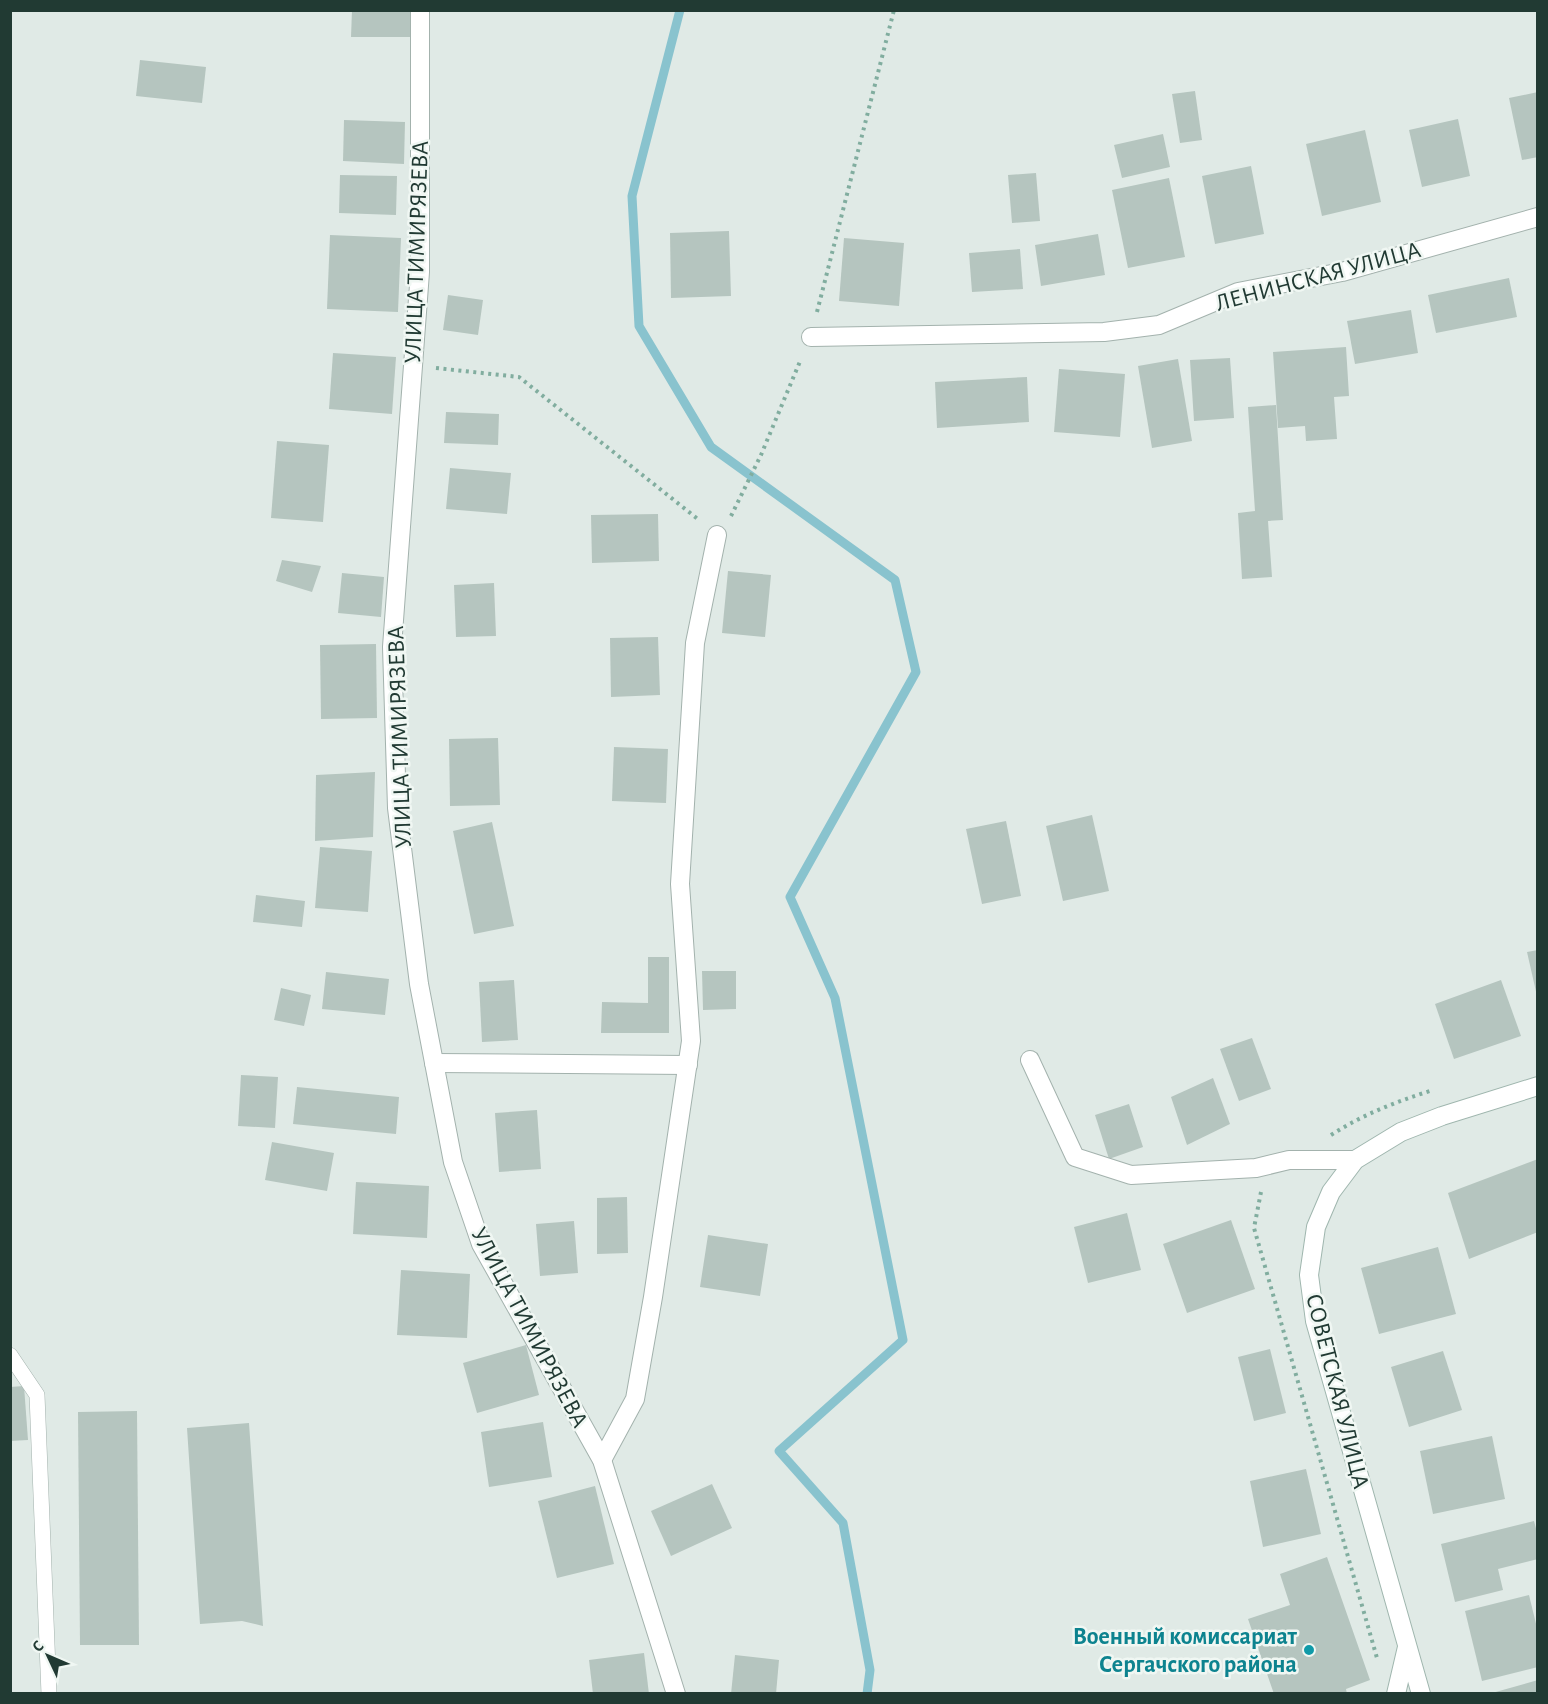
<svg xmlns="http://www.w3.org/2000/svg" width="1548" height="1704" font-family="'Alegreya Sans',sans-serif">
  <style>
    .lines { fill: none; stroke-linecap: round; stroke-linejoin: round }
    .stream { stroke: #89c3ce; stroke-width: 9 }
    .building { fill: #b5c5bf }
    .service-casing { stroke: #a3b2ad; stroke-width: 16 }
    .minor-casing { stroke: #a3b2ad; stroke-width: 20 }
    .secondary-casing { stroke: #9fb6ae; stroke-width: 20 }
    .path { stroke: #81ad9f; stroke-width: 4; stroke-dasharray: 3 4.5; stroke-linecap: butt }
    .service { stroke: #fff; stroke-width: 15 }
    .minor { stroke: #fff; stroke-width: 18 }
    .secondary { stroke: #fff; stroke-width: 18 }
    .culture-dot { fill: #0f9aa8; stroke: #f0f7f3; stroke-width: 2 }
    .labels { text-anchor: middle; stroke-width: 5; stroke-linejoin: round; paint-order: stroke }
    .street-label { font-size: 24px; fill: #213a33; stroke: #f0f7f3 }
    .culture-label { font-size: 24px; font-weight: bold; fill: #0d838f; stroke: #f0f7f3; text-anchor: end }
  </style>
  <rect width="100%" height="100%" fill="#e0eae6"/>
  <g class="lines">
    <!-- stream -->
    <path class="stream" d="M680 10 632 196 639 326 711 447 895 580 916 672 790 897 835 998 903 1340 779 1451 843 1523 870 1670 867 1694"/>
  </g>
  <!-- building -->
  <g class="building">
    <path d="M352 10H410V37H351Z"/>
    <path d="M140 60 206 67 202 103 136 96Z"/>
    <path d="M1195 91 1202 140 1180 143 1172 94Z"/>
    <path d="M1538 92V157L1522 160 1509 98Z"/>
    <path d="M1458 119 1470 176 1422 187 1409 130Z"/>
    <path d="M344 120 405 122 404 164 343 161Z"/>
    <path d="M1365 130 1381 202 1322 216 1306 144Z"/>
    <path d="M1163 134 1170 167 1122 178 1114 145Z"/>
    <path d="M1251 166 1264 234 1215 244 1202 176Z"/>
    <path d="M1036 173 1040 221 1012 223 1008 175Z"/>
    <path d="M340 175 397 176 396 215 339 213Z"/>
    <path d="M1169 178 1185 257 1128 268 1112 190Z"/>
    <path d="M729 231 731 296 671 298 670 233Z"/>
    <path d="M1098 234 1105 275 1041 286 1035 245Z"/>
    <path d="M330 235 401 238 398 312 327 309Z"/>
    <path d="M844 238 904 243 899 306 839 301Z"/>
    <path d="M1020 249 1023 289 972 292 969 253Z"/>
    <path d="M1509 278 1517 317 1436 333 1428 295Z"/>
    <path d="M448 295 483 300 478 335 443 330Z"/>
    <path d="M1411 310 1418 353 1355 364 1347 321Z"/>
    <path d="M1346 347 1349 396 1334 397 1337 439 1306 441 1305 426 1278 428 1273 352Z"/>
    <path d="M333 353 396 357 392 414 329 409Z"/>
    <path d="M1230 358 1234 418 1194 421 1190 360Z"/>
    <path d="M1178 359 1192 441 1152 448 1138 366Z"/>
    <path d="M1059 369 1125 374 1120 437 1054 432Z"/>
    <path d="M1027 377 1029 422 937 428 935 382Z"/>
    <path d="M1276 405 1283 520 1268 521 1272 577 1242 579 1238 513 1255 511 1248 407Z"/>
    <path d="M446 412 499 414 498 445 444 443Z"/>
    <path d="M277 441 329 445 323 522 271 518Z"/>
    <path d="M450 468 511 473 507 514 446 509Z"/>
    <path d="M658 514 659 561 592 563 591 515Z"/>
    <path d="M282 560 321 566 312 592 276 581Z"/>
    <path d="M728 571 771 575 765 637 722 633Z"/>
    <path d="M342 573 384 577 381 617 338 613Z"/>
    <path d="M494 583 496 636 456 637 454 585Z"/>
    <path d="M658 637 660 695 611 697 610 638Z"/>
    <path d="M376 644 377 718 321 719 320 645Z"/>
    <path d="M498 738 500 805 450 806 449 739Z"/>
    <path d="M614 747 668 749 666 803 612 801Z"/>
    <path d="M375 772 373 837 315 841 316 775Z"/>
    <path d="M1092 815 1109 891 1063 901 1046 826Z"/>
    <path d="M1006 821 1021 896 982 904 966 829Z"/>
    <path d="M492 822 514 926 474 934 453 831Z"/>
    <path d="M320 847 372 851 368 912 315 908Z"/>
    <path d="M256 895 305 901 302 927 253 922Z"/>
    <path d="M1538 950V996H1537L1527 952Z"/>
    <path d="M648 957H669V1033H601L602 1002 648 1003Z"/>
    <path d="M702 971H736V1009L703 1010Z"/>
    <path d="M326 972 389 979 385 1015 322 1009Z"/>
    <path d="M514 980 518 1040 482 1042 479 982Z"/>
    <path d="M1501 980 1521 1036 1454 1059 1435 1004Z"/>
    <path d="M281 988 311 995 304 1026 274 1020Z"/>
    <path d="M1252 1038 1271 1089 1239 1101 1220 1049Z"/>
    <path d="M241 1075 278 1077 275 1128 238 1126Z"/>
    <path d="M1213 1078 1230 1124 1187 1145 1171 1097Z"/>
    <path d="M297 1087 399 1097 396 1134 293 1124Z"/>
    <path d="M1129 1104 1143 1147 1109 1159 1095 1115Z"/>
    <path d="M537 1110 541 1169 499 1172 495 1113Z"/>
    <path d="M272 1142 334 1153 327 1191 265 1180Z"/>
    <path d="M1538 1159V1232L1469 1259 1448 1193Z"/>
    <path d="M356 1182 429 1186 427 1238 353 1234Z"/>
    <path d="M627 1197 628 1253 597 1254V1198Z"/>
    <path d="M1127 1213 1141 1270 1088 1283 1074 1227Z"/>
    <path d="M1231 1220 1255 1289 1187 1313 1163 1244Z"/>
    <path d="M574 1221 578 1273 540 1276 536 1224Z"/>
    <path d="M708 1235 768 1244 760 1296 700 1287Z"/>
    <path d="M1438 1247 1456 1314 1379 1334 1361 1268Z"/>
    <path d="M401 1270 470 1274 467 1338 397 1335Z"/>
    <path d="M526 1345 539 1395 477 1413 463 1363Z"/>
    <path d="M1270 1349 1286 1413 1254 1421 1238 1357Z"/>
    <path d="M1443 1351 1462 1410 1409 1427 1391 1367Z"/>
    <path d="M24 1386 28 1440 10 1441V1387Z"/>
    <path d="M137 1411 139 1645H80L78 1412Z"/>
    <path d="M543 1422 552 1477 489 1487 481 1432Z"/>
    <path d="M249 1423 263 1626 242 1621 200 1624 187 1428Z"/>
    <path d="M1492 1436 1505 1499 1433 1514 1420 1451Z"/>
    <path d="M1306 1469 1321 1534 1263 1547 1250 1481Z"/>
    <path d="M712 1484 732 1528 671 1556 651 1511Z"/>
    <path d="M595 1486 614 1564 557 1578 538 1501Z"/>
    <path d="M1534 1521 1538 1536V1559L1498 1569 1503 1590 1455 1602 1441 1544Z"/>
    <path d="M1327 1557 1370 1680 1346 1689 1347 1694H1274L1248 1619 1290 1605 1280 1574Z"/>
    <path d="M1529 1595 1538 1632V1667L1482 1681 1465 1611Z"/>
    <path d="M644 1653 649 1694H593L589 1660Z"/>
    <path d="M735 1655 779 1660 776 1694H731Z"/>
    <path d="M1538 1680V1694H1492V1693Z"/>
  </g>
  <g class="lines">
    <!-- service casing -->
    <g class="service-casing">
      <path id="service" d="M10 1355 37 1395 49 1694"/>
    </g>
    <!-- minor casing -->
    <g class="minor-casing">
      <g id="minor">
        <path d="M420 10V272L392 647 397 808 419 984 453 1162 481 1244 602 1460 676 1694"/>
        <path d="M811 337 1104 332 1159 325 1238 292 1342 272 1538 217"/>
        <path d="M1030 1060 1075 1157 1131 1175 1256 1168 1289 1160H1355"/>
        <path d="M434 1063 688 1065"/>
        <path d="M602 1460 635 1399 653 1297 691 1041 680 884 695 643 717 535"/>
      </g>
    </g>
    <!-- secondary casing -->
    <g class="secondary-casing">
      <g id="secondary">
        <path d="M1396 1694 1407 1647"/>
        <path d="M1421 1694 1315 1321 1309 1275 1316 1227 1331 1192 1355 1160 1401 1132 1442 1116 1538 1086"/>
      </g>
    </g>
    <!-- path -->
    <g class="path">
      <path d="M817 312 894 10"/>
      <path d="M436 368 519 377 699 520"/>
      <path d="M731 516 761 455 801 359"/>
      <path d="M1331 1135C1362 1115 1395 1102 1430 1091"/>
      <path d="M1261 1192 1254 1228 1377 1658"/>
    </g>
    <!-- service -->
    <use href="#service" class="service"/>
    <!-- minor -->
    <use href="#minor" class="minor"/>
    <!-- secondary -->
    <use href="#secondary" class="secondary"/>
  </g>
  <!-- markers -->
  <circle class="culture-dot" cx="1309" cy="1650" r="6"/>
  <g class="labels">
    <!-- street labels -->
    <g class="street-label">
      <text transform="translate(416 252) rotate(-88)" y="8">УЛИЦА ТИМИРЯЗЕВА</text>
      <text transform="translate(1318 276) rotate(-15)" y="8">ЛЕНИНСКАЯ УЛИЦА</text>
      <text transform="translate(399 737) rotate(-92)" y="8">УЛИЦА ТИМИРЯЗЕВА</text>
      <text transform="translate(530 1327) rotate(62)" y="8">УЛИЦА ТИМИРЯЗЕВА</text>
      <text transform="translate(1338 1391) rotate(76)" y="8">СОВЕТСКАЯ УЛИЦА</text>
    </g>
    <!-- culture labels -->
    <g class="culture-label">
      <text x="1297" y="1644">Военный комиссариат<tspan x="1297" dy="28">Сергачского района</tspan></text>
    </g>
  </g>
  <!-- border -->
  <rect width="1548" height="1704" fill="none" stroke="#213a33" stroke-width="24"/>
  <!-- north arrow -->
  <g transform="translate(48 1656) rotate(314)" stroke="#f0f7f3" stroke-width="4.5" paint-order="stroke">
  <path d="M0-4.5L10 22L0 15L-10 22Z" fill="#213a33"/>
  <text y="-9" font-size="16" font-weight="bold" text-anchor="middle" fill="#213a33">С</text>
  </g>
</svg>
